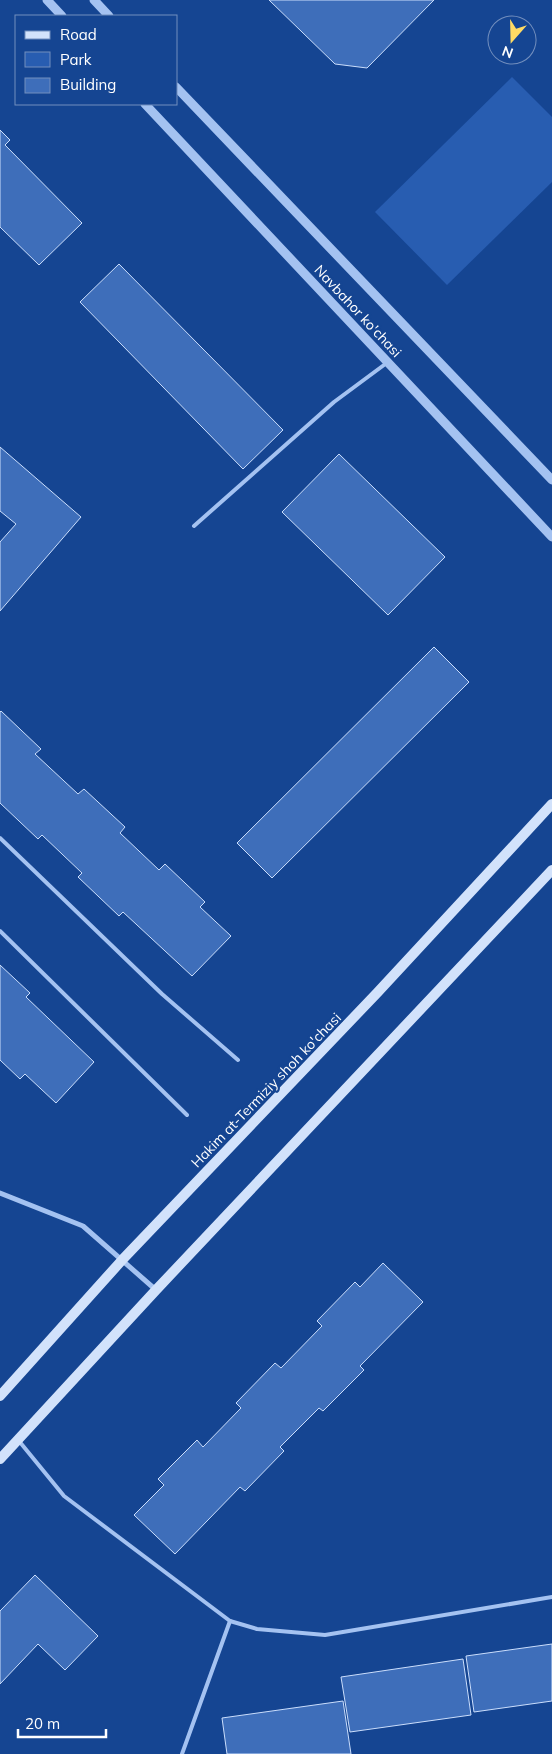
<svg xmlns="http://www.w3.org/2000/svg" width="552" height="1754" font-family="Mulish,sans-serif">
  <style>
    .green { fill: #285db1 }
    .building { fill: #3e6eba; stroke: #cbdefc }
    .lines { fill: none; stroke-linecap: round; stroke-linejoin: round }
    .service { stroke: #a4c2f1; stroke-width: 4 }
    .minor { stroke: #a4c2f1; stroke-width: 5 }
    .tertiary { stroke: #a4c2f1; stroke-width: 9 }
    .secondary { stroke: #d2e2fb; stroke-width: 10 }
    .labels { text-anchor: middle; stroke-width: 4.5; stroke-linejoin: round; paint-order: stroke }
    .street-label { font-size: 14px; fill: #fff; stroke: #154592 }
  </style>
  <rect width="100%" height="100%" fill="#154592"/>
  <!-- green -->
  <path class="green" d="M512 77 552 117V182L447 285 375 212Z"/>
  <!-- building -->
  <g class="building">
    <path d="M269 0H434L367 68 335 64Z"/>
    <path d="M0 130 10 140 5 145 82 223 39 265 0 227Z"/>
    <path d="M119 264 283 430 243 469 80 302Z"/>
    <path d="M0 447 81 517 0 611V542L16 524 0 511Z"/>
    <path d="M339 454 445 557 388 615 282 512Z"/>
    <path d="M434 647 469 682 272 878 237 843Z"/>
    <path d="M1 711 41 749 35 754 78 794 84 789 125 827 120 833 159 870 165 864 205 902 200 907 231 936 192 976 123 912 119 916 78 877 82 873 42 835 38 839 0 803V712Z"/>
    <path d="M0 965 30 993 26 997 94 1062 56 1103 25 1074 20 1079 0 1060Z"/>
    <path d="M383 1263 423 1302 360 1366 364 1370 323 1411 319 1408 280 1447 284 1451 245 1491 240 1487 175 1554 134 1515 164 1485 158 1479 197 1440 203 1447 241 1408 236 1403 275 1363 281 1368 322 1326 317 1321 355 1282 360 1287Z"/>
    <path d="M35 1575 98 1636 65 1670 38 1644 0 1684V1611Z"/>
    <path d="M552 1644V1701L474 1712 466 1656Z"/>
    <path d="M463 1659 471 1715 350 1732 341 1677Z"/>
    <path d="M343 1701 351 1754H227L222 1718Z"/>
  </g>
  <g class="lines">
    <!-- service -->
    <g class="service">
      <path d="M194 526 334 402 388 362"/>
      <path d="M0 838 162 994 238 1060"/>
      <path d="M0 931 187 1115"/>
      <path d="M19 1441 64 1496 230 1621 257 1629 325 1635 552 1597"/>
      <path d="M182 1754 230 1621"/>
    </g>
    <!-- minor -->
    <path class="minor" d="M0 1193 83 1226 156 1290"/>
    <!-- tertiary -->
    <g class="tertiary">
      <path d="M47 0 62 16"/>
      <path d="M94 0 109 16"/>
      <path d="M176 87 552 480"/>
      <path d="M145 104 552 537"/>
    </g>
    <!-- secondary -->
    <g class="secondary">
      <path d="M0 1396 123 1259 377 993 552 804"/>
      <path d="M0 1459 156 1290 552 870"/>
    </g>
  </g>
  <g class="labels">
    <!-- street labels -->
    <g class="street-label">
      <text transform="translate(358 311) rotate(47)" y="5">Navbahor ko'chasi</text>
      <text transform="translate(266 1090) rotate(-46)" y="5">Hakim at-Termiziy shoh ko'chasi</text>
    </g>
  </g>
  <!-- legend -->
  <rect x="15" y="15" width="162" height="90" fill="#154592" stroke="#738fbe"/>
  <rect x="25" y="31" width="25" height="8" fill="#d2e2fb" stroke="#738fbe"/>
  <text x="60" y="40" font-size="15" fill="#ffffff">Road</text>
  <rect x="25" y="52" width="25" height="15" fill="#285db1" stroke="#738fbe"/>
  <text x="60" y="65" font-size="15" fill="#ffffff">Park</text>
  <rect x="25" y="78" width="25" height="15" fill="#3e6eba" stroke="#738fbe"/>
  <text x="60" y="90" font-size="15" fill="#ffffff">Building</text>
  <!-- north arrow -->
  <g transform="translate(512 40) rotate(200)"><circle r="24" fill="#154592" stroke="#738fbe"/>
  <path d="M0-4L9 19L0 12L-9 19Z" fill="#ffdb64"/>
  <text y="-8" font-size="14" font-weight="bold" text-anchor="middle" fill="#ffffff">N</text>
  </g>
  <!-- scale -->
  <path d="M18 1729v8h88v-8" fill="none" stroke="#ffffff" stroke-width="2.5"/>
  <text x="25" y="1729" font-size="15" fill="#ffffff" stroke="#154592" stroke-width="4" paint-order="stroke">20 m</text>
</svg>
